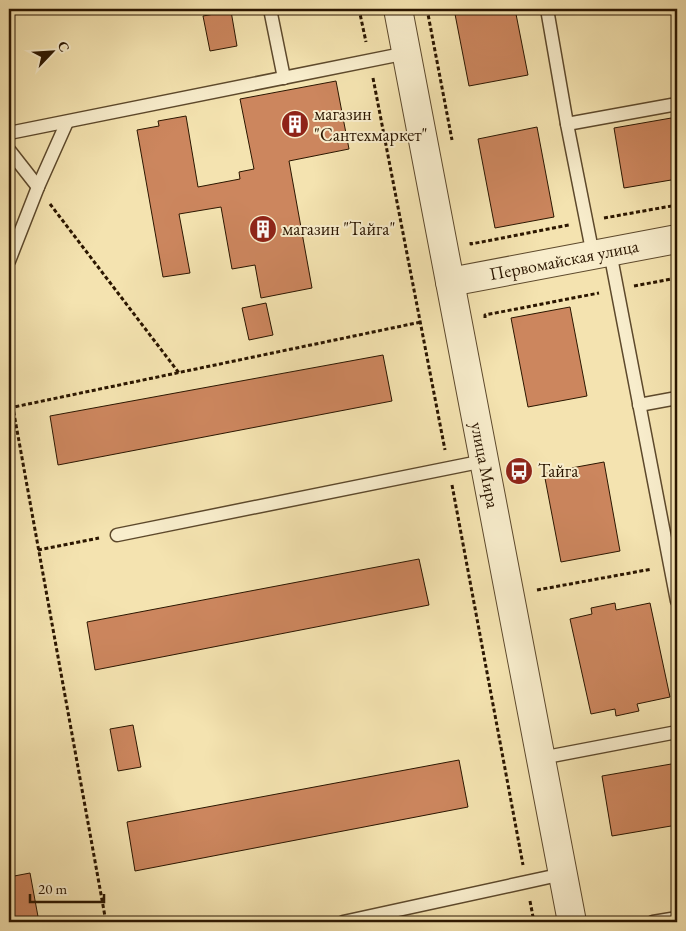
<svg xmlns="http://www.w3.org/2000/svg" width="686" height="931" font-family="'EB Garamond',serif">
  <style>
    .building { fill: #cc865e; stroke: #2b1600 }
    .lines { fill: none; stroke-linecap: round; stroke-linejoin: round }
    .service-casing { stroke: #5d492c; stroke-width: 15 }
    .tertiary-casing { stroke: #5d492c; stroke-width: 30 }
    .path { stroke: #2b1600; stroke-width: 3; stroke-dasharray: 4 2.5; stroke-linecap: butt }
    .service { stroke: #f8edcc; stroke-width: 12 }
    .tertiary { stroke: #f8edcc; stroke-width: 28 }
    .labels { text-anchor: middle; stroke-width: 4; stroke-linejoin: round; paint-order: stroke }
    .poi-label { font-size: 18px; fill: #2b1600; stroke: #f8edcc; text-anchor: start }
    .street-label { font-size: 18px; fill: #2b1600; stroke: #f8edcc }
  </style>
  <rect width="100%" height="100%" fill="#f4e3b0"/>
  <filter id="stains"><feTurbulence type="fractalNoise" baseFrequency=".004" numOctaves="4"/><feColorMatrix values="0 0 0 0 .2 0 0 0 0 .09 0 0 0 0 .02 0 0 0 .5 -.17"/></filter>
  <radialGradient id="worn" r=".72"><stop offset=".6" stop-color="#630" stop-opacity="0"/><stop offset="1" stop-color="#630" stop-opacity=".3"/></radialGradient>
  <!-- building -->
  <g class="building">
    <path d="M454 9H515L528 75 469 86Z"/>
    <path d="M231 11 237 46 210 51 203 16Z"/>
    <path d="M336 81 349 149 289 161 312 288 261 298 255 265 232 269 221 207 179 214 190 273 163 277 137 130 159 126 158 121 186 116 198 187 240 179 239 172 254 169 240 99Z"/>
    <path d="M677 117V179L624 188 614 128Z"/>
    <path d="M537 127 554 217 495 228 478 139Z"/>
    <path d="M266 303 273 335 249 340 242 308Z"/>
    <path d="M570 307 587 396 528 407 511 318Z"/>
    <path d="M383 355 392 401 58 465 50 416Z"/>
    <path d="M604 462 620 551 561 562 544 473Z"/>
    <path d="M419 559 429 605 95 670 87 622Z"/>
    <path d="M615 603 616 610 650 603 670 697 637 704 639 711 616 716 615 709 591 714 570 619 592 614 591 608Z"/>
    <path d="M133 725 141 767 118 771 110 729Z"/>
    <path d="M459 760 468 807 135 871 127 822Z"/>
    <path d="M677 763V825L612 836 602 776Z"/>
    <path d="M30 873 39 922H9V877Z"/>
  </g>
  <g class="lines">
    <!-- service casing -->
    <g class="service-casing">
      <g id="service">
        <path d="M270 9 284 78"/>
        <path d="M547 9 567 124 677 104"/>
        <path d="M567 124 593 255"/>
        <path d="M9 133 407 53"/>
        <path d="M9 150 38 187"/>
        <path d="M610 252 677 601"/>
        <path d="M9 261 38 187 67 122"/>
        <path d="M639 405 677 398"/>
        <path d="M117 535 484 461"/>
        <path d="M541 758 677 732"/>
        <path d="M343 922 563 874"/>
        <path d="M653 922 677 918"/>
      </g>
    </g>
    <!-- tertiary casing -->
    <g class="tertiary-casing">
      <g id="tertiary">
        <path d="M398 9 572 922"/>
        <path d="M450 282 677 239"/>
      </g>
    </g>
    <!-- path -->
    <g class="path">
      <path d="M359 9 366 42"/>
      <path d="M427 9 452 140"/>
      <path d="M373 78 445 450"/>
      <path d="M50 204 179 373"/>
      <path d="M604 218 677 205"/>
      <path d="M471 242V244L569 225"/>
      <path d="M634 286 677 278"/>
      <path d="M485 318V315L599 293"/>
      <path d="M9 386 106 922"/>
      <path d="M9 408 421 322"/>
      <path d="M452 485 523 865"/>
      <path d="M38 550 99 538"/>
      <path d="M537 590 652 569"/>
      <path d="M530 901 534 922"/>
    </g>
    <!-- service -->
    <use href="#service" class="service"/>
    <!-- tertiary -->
    <use href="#tertiary" class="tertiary"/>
  </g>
  <!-- icons -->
  <defs>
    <g id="building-disc" transform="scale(1.4375)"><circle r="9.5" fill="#8f2418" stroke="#f8edcc"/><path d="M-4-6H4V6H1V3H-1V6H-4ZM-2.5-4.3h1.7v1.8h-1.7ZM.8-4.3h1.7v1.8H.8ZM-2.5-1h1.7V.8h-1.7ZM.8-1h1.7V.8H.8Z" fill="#fff"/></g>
    <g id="bus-disc" transform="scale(1.4375)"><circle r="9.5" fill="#8f2418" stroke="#f8edcc"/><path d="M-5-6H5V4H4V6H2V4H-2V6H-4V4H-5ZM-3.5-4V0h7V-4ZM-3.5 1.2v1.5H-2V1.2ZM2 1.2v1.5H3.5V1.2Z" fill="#fff"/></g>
  </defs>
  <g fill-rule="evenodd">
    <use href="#building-disc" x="295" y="124"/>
    <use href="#building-disc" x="263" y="229"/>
    <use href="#bus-disc" x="519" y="471"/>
  </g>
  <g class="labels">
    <!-- poi labels -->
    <g class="poi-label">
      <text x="314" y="120">магазин<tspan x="314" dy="21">"Сантехмаркет"</tspan></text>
      <text x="282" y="235">магазин "Тайга"</text>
      <text x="538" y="477">Тайга</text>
    </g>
    <!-- street labels -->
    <g class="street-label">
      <text transform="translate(564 260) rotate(-11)" y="6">Первомайская улица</text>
      <text transform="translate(485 465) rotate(79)" y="6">улица Мира</text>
    </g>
  </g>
  <!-- margin -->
  <rect width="686" height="931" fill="none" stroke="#f4e3b0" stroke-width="30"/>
  <rect x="10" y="10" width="666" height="911" fill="none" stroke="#2b1600" stroke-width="2.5"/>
  <rect x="15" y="15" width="656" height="901" fill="none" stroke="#2b1600"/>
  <!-- north arrow -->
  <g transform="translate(52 52) rotate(65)" stroke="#f8edcc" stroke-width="4" paint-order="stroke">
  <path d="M0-4L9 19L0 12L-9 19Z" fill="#2b1600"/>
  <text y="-8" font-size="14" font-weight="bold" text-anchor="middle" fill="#2b1600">С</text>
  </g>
  <!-- scale -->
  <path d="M30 894v8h74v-8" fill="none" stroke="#2b1600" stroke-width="2.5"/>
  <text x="38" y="894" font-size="15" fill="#2b1600" stroke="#f8edcc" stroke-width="4" paint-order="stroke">20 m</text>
  <rect width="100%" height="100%" filter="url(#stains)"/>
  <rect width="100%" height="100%" fill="url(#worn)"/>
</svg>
